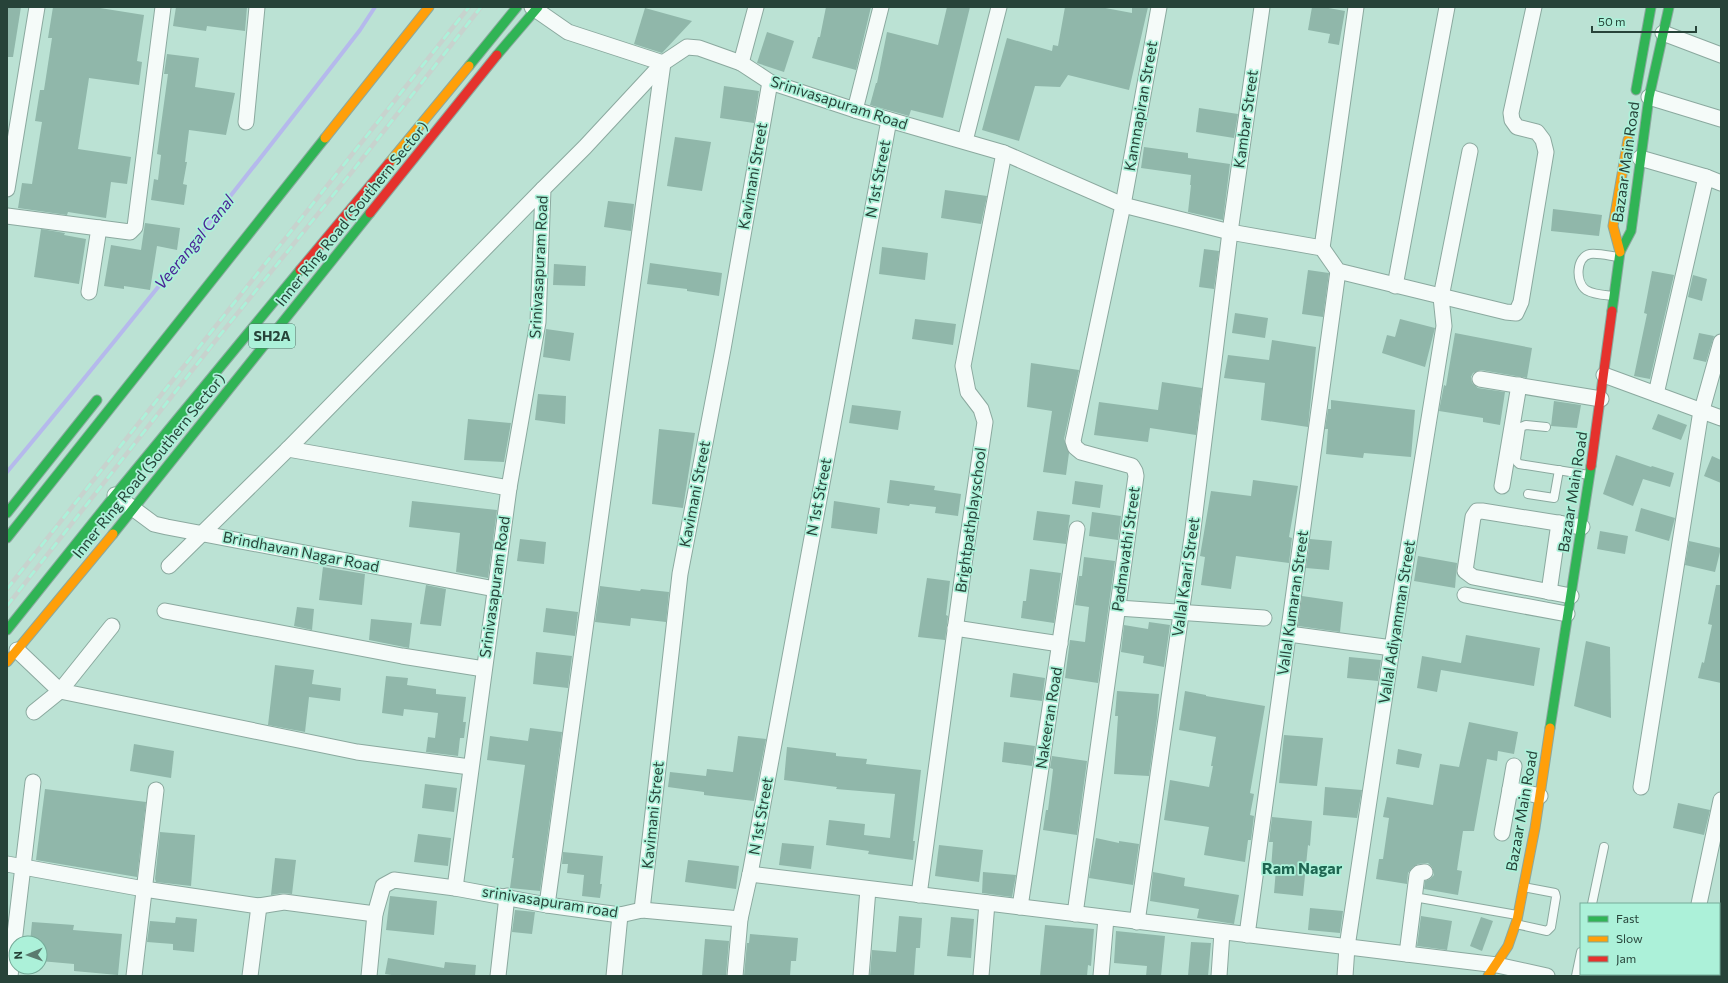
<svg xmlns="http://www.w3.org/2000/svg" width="1728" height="983" font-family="Commissioner,sans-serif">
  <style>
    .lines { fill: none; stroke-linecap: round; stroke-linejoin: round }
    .stream { stroke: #b5b9ec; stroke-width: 4 }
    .building { fill: #90b7aa }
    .lane-casing { stroke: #8ba99f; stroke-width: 10 }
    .street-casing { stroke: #8ba99f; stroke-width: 17 }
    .fast-casing { stroke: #8ba99f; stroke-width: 11 }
    .slow-casing { stroke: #8ba99f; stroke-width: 11 }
    .jam-casing { stroke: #8ba99f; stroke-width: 11 }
    .lane { stroke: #f5fbf9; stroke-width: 8 }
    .street { stroke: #f5fbf9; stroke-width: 15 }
    .fast { stroke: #30b455; stroke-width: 9 }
    .slow { stroke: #ff9f0a; stroke-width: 9 }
    .jam { stroke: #e5322d; stroke-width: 9 }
    .rail-casing { stroke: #c7d3ce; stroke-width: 4.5 }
    .rail { stroke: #acf1d9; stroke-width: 3; stroke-dasharray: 9; stroke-linecap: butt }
    .labels { text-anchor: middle; stroke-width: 3.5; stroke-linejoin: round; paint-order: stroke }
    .shield { fill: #acf1d9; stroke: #4f7769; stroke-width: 1 }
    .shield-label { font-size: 14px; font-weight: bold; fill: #274339 }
    .street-label { font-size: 15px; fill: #274339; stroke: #acf1d9 }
    .water-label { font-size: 16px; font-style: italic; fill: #492596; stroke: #acf1d9 }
    .neighbourhood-label { font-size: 16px; font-weight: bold; fill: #1e6551; stroke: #acf1d9 }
  </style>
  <rect width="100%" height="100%" fill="#bbe2d4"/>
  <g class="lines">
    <!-- stream -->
    <path class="stream" d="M7 472C128 327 245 179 360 30L375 7"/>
  </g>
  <!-- building -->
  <g class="building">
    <path d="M7 7H21L13 57H7Z"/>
    <path d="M53 7H100V8L144 15 137 61 142 62 139 85 89 78 78 149 131 157 127 184 111 182 106 218 68 212 67 215 18 208 22 183 32 184 42 122 35 121 40 90H44L52 38H48Z"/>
    <path d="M176 7H247L245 31 207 26 206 31 173 26Z"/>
    <path d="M826 7H871L856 70 812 58 818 37H820Z"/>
    <path d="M947 7H970L943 118 911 110 909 116 870 105 876 83H877L887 32 938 45Z"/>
    <path d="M1065 7H1100L1132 13V7H1148L1129 90 1068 75 1060 87 1035 86 1019 141 982 130 1007 38 1052 51 1053 45 1058 46Z"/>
    <path d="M1312 7H1323L1345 11 1339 45 1328 43 1330 34 1308 30Z"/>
    <path d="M645 8 692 21 662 53 634 44Z"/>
    <path d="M767 32 794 41 784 72 757 63Z"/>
    <path d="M167 54 199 58 195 87 235 93 226 135 189 130 185 162H187L183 184 187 185 184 205 151 200 154 179 158 180 161 155 157 154 168 74H164Z"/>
    <path d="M724 86 759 91 754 123 720 118Z"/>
    <path d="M1199 108 1238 114 1234 138 1196 132Z"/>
    <path d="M675 137 711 142 702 191 667 186Z"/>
    <path d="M1144 147 1188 153V158L1230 164 1223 220 1188 212 1191 185H1190L1191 175 1141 168Z"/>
    <path d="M945 190 987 196 981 224 941 218Z"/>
    <path d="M608 201 634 204 631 231 604 227Z"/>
    <path d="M1553 209 1602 215 1599 236 1551 231Z"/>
    <path d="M145 223 180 228 177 250 157 246 150 290 124 286V289L104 286 111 245 141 250Z"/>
    <path d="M41 229 65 233 64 235 86 239 79 284 34 277Z"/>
    <path d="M882 247 928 253 925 280 879 274Z"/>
    <path d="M1204 249 1219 251 1214 289 1199 287Z"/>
    <path d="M650 263 722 273 719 296 687 291V289L647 284Z"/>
    <path d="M554 264 586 266 585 286 553 285Z"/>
    <path d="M1308 270 1329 273 1323 317 1302 314Z"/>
    <path d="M1652 271 1674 275 1650 379 1634 376 1647 314 1644 313Z"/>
    <path d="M1693 275 1707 279 1702 301 1688 297Z"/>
    <path d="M1235 313 1268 318 1265 338 1232 333Z"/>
    <path d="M915 319 956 324 953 345 912 339Z"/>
    <path d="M1400 319 1435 328 1425 367 1382 353 1387 335 1395 337Z"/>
    <path d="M546 329 574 333 570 361 543 357Z"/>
    <path d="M1455 333 1532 348 1527 378 1481 370 1473 373 1471 377 1472 383 1478 388 1505 392 1500 425 1483 422V418L1439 411 1444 385 1446 386Z"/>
    <path d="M1699 333 1714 336 1706 362 1693 359Z"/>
    <path d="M1272 340 1316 347 1308 427 1261 420 1265 383 1224 378 1228 355 1269 360Z"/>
    <path d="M1031 363 1079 370 1064 439 1069 453 1066 475 1043 472 1052 411 1027 407Z"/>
    <path d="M1162 382 1202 388 1196 435 1150 428 1148 442 1094 435 1099 402 1158 410Z"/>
    <path d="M538 394 566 396 565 424 535 420Z"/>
    <path d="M1331 400 1415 410 1411 457 1364 453 1363 458 1326 454 1328 429H1325L1328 409H1331Z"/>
    <path d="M1554 401 1581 405 1577 428 1551 426Z"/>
    <path d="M852 405 901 411 898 430 849 423Z"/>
    <path d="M1658 414 1687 425 1681 440 1652 429Z"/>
    <path d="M468 419 511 423 504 462 464 460Z"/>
    <path d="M659 429 695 433 683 508 652 504Z"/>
    <path d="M1616 455 1651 467 1652 466 1674 473 1670 487 1643 479 1633 506 1603 494Z"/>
    <path d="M1712 456 1721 460V483L1704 476Z"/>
    <path d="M890 480 935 486 934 490 961 494 958 516 935 513 936 507 910 504 909 506 887 503Z"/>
    <path d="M1253 480 1298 486 1289 537 1292 538 1289 563 1236 556 1231 589 1201 585 1205 557 1200 556 1211 491 1251 496Z"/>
    <path d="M1075 481 1103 485 1100 508 1072 504Z"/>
    <path d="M412 501 497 510 488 578 456 572 460 533 409 527Z"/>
    <path d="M834 501 880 508 877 534 831 528Z"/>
    <path d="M1641 508 1675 518 1669 541 1635 531Z"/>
    <path d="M1037 511 1070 515 1066 544 1033 540Z"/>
    <path d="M1092 512 1121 516 1118 540 1089 536Z"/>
    <path d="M1600 531 1628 536 1625 554 1597 549Z"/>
    <path d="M520 539 546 542 544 564 517 561Z"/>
    <path d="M1310 539 1332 541 1329 570 1306 568Z"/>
    <path d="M1689 541 1721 548 1715 572 1685 565Z"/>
    <path d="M1418 556 1457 563 1455 588 1414 581Z"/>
    <path d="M1084 557 1115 561 1098 683 1065 678 1070 640 1085 642 1089 607 1075 605 1079 576H1082Z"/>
    <path d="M323 567 365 574 362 605 319 600Z"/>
    <path d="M1030 569 1061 573 1054 623 1021 618 1023 601H1026Z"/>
    <path d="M927 578 950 581 946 615 948 616 945 640 918 637Z"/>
    <path d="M426 585 446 589 441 626 420 624Z"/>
    <path d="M1716 585H1721V683L1698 678 1702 662 1704 663 1712 625 1708 624Z"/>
    <path d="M600 586 640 591 641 589 669 592 666 622 631 618 630 626 595 622Z"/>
    <path d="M1302 596 1343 602 1340 632 1298 626Z"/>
    <path d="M297 607 314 609 312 630 294 626Z"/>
    <path d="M546 608 578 612 575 636 543 632Z"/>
    <path d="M371 619 412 623 409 648 369 640Z"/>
    <path d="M1149 622 1170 625 1164 667 1143 663 1144 656 1121 652 1124 625 1148 629Z"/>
    <path d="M1466 635 1540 648 1534 686 1441 670 1437 692 1417 688 1422 656 1461 663Z"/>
    <path d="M1586 641 1610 647 1611 718 1574 706Z"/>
    <path d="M536 652 572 656 568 688 533 684Z"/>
    <path d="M1349 657 1381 660 1378 681 1347 678Z"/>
    <path d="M275 665 314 670 312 684 341 688 340 701 309 697 305 732 268 725Z"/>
    <path d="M1013 673 1045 678 1042 701 1010 697Z"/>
    <path d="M386 676 408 678 407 685 436 689V694L466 697 463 722H466L464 738H460L458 756 426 752 428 737 435 738 438 713 404 709 403 716 382 713Z"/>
    <path d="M1117 691 1159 694 1157 718 1149 776 1114 774 1118 716H1115Z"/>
    <path d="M1185 691 1206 695V696L1265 706 1250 793 1254 794 1250 815 1254 816 1251 840H1248L1245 862 1204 855 1209 827 1164 820 1170 780 1209 787 1213 766H1211L1216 737 1179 730Z"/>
    <path d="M1469 722 1518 732 1514 754 1498 751 1497 761 1487 759 1474 831H1463L1457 870 1462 871 1458 895 1424 889 1425 881 1430 879 1434 875 1432 867 1428 863 1418 864 1413 867 1408 873 1407 884 1376 879 1379 859H1383L1389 818 1383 817 1387 797 1433 805 1440 764 1459 767Z"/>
    <path d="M530 728 562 732 540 891 510 888 514 858H512L525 765 487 760 490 736 528 741Z"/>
    <path d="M1284 735 1323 738 1317 786 1279 783Z"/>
    <path d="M738 736 766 739 754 801 704 795V792L668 787 670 772 706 776 707 769 733 772Z"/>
    <path d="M1004 742 1035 746 1032 766 1002 762Z"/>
    <path d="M134 744 174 751 171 778 130 771Z"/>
    <path d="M787 747 836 753V756L867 759 866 764 921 770 913 841H915L913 860 868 854 869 851 826 845 829 820 865 824 864 835 890 838 895 794 836 789 837 787 784 780Z"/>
    <path d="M1398 749 1422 754 1419 768 1396 764Z"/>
    <path d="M1052 756 1087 761 1077 835 1043 830 1046 810H1048L1052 778 1053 769 1050 768Z"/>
    <path d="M425 784 457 788 454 812 422 808Z"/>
    <path d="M1325 787 1362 790 1357 818 1323 815Z"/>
    <path d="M45 789 146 802 137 877 36 860Z"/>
    <path d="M1678 803 1710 810 1704 835 1673 828Z"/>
    <path d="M1272 817 1312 821 1310 846 1308 845 1303 896 1274 893 1276 869H1271L1273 842H1269Z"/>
    <path d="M160 832 195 835 191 886 156 882 155 879Z"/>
    <path d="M418 834 451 838 448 866 414 862Z"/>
    <path d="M1096 838 1119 843V841L1139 844 1133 885 1089 878Z"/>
    <path d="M782 843 814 846 811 869 779 865Z"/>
    <path d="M939 845 983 850 979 882 935 876Z"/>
    <path d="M563 852 603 856 600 884H602L600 898 582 896 584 875 567 873 568 864H562Z"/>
    <path d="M275 858 296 860 292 894 283 893 271 895Z"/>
    <path d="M688 860 739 866 736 889 685 882Z"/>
    <path d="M983 872 1016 875 1012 897 982 893Z"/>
    <path d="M1153 872 1185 878 1184 886 1239 895 1234 924 1197 918 1199 909 1150 901Z"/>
    <path d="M390 896 437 901 434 935 386 930Z"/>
    <path d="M1310 908 1343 911 1340 933 1308 930Z"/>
    <path d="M515 910 535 912 532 934 512 932Z"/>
    <path d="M899 916 922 918 920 948H916L914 976H870L872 950 896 952Z"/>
    <path d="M1421 916 1452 921 1447 950 1417 946Z"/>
    <path d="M176 917 197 919 194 952 173 950V944L147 942 150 921 175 923Z"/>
    <path d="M951 917 974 919 971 958 947 956Z"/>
    <path d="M1481 917 1493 921 1482 951 1470 946Z"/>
    <path d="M32 922 74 925 73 930 122 934 118 975 74 971V964L40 961V943H30Z"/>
    <path d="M1045 925 1094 929 1091 966 1088 965 1087 976H1040Z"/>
    <path d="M1116 931 1165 936 1161 976H1146L1147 966 1114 963Z"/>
    <path d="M750 934 798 938 796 961H791L790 976H744L747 943H749Z"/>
    <path d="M705 939 729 941 726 976H702Z"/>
    <path d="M1191 942 1211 943 1208 976H1188Z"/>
    <path d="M388 958 444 968 445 962 476 965 475 976H398L385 974Z"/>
  </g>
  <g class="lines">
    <!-- lane casing -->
    <g class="lane-casing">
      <g id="lane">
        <path d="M1614 296C1605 295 1594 295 1586 290 1575 282 1576 257 1590 254 1599 253 1610 256 1618 257"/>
        <path d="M1546 427 1526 425 1521 427 1516 459 1517 462 1519 464 1589 475"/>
        <path d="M1528 494 1554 498 1559 470"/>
        <path d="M1414 897 1517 915"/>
        <path d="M1592 904 1604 847"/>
        <path d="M1516 924 1547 931 1551 927 1556 897 1555 893 1523 887"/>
        <path d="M1576 976 1581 952"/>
      </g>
    </g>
    <!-- street casing -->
    <g class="street-casing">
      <g id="street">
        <path d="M532 7 568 32 663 63 547 905"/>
        <path d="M1663 33 1721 55"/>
        <path d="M741 63 756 7"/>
        <path d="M1649 97 1721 119"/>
        <path d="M855 110 881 7"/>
        <path d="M246 122 257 7"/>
        <path d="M965 141 999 7"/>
        <path d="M1640 158 1706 177"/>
        <path d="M7 189 37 7"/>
        <path d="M7 216 130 232 135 227 163 7"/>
        <path d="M1322 248 1356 7"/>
        <path d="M1395 286 1447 7"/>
        <path d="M89 292 99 228"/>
        <path d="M1604 375 1721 418"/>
        <path d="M1480 379 1601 399"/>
        <path d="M1656 394 1706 177 1721 183"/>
        <path d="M288 449 509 488"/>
        <path d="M1502 486 1519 385"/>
        <path d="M115 495 154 524 167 527 495 589"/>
        <path d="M169 566 288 449 543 189"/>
        <path d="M1549 592 1559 523"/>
        <path d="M1465 595 1567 614"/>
        <path d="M1571 596 1473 577 1465 571 1473 517 1477 511H1482L1582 527"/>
        <path d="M1118 608 1264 618"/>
        <path d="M165 611 402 656 484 669"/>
        <path d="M955 628 1060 644"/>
        <path d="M1289 634 1392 648"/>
        <path d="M17 650 60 691 357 752 470 767"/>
        <path d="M34 712 60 691 112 626"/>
        <path d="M1514 766 1510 789 1540 796"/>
        <path d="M1641 787 1700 417 1721 342"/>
        <path d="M1502 833 1510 789"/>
        <path d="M7 864 144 889 259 906 284 902 375 914"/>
        <path d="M750 874 1497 965 1547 976"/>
        <path d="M455 888 509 488 538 322 543 189 585 147 663 63 687 47 699 48 741 63 770 82 855 110 1004 153 1123 205 1230 232 1322 248 1338 271 1506 312 1516 313 1521 302 1546 152 1543 140 1537 132 1517 127 1512 120 1511 113 1534 7"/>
        <path d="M919 895 966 550 985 422 981 409 968 392 963 366 1004 153"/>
        <path d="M1699 904 1721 800"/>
        <path d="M1020 907 1077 529"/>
        <path d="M642 910 680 574 723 349 770 82"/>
        <path d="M1075 914 1136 476 1135 471 1132 466 1081 452 1075 447 1073 441 1123 205 1159 7"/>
        <path d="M1137 922 1192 537 1230 232 1262 7"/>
        <path d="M1247 935 1338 271"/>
        <path d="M1407 954 1417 875 1419 873 1425 872"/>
        <path d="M10 976 33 782"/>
        <path d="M134 976 156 790"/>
        <path d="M250 976 259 906"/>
        <path d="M369 976 375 914 383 886 394 880 455 888 547 905 620 915 642 910 740 919"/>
        <path d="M498 976 507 896"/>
        <path d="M614 976 620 915"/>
        <path d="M735 976 740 919 750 874 889 120"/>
        <path d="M861 976 868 889"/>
        <path d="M981 976 987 903"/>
        <path d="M1101 976 1106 918"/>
        <path d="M1219 976 1222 932"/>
        <path d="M1345 976 1347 947 1392 648 1444 326 1441 297 1470 151"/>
        <path d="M1684 976V974"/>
      </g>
    </g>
    <!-- fast casing -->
    <g class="fast-casing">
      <g id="fast">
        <path d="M497 55 538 7"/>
        <path d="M469 66 517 7"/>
        <path d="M1636 90 1651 7"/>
        <path d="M1612 311 1620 252 1631 231 1649 97 1669 7"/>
        <path d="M7 513 97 400"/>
        <path d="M113 534 370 213"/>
        <path d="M7 538 325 138"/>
        <path d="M7 630 115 495 300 270"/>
        <path d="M1550 728 1591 466"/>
      </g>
    </g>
    <!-- slow casing -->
    <g class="slow-casing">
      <g id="slow">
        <path d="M325 138 429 7"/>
        <path d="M389 163 469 66"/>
        <path d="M1620 252 1613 226 1628 140"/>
        <path d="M7 662 113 534"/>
        <path d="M1488 976 1508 946 1517 920 1535 828 1550 728"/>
      </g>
    </g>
    <!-- jam casing -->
    <g class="jam-casing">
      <g id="jam">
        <path d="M370 213 497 55"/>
        <path d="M300 270 389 163"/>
        <path d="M1591 466 1612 311"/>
      </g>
    </g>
    <!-- lane -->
    <use href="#lane" class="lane"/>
    <!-- street -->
    <use href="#street" class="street"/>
    <!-- fast -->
    <use href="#fast" class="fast"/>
    <!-- slow -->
    <use href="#slow" class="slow"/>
    <!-- jam -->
    <use href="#jam" class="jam"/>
    <!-- rail casing -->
    <g class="rail-casing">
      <g id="rail">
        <path d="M7 589 469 7"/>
        <path d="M7 606 220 335 351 173 481 7"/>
      </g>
    </g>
    <!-- rail -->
    <use href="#rail" class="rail"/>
  </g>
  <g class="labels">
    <!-- shield labels -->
    <rect class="shield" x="249" y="324" width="46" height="24" rx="3"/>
    <g class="shield-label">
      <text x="272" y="341">SH2A</text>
    </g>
    <!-- street labels -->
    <g class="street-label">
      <text transform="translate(839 103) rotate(18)" y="5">Srinivasapuram Road</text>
      <text transform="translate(1141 106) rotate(-80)" y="5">Kannnapiran Street</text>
      <text transform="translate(1246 119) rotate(-82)" y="5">Kambar Street</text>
      <text transform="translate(1626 162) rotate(-82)" y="5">Bazaar Main Road</text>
      <text transform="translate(753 176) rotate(-80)" y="5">Kavimani Street</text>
      <text transform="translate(878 179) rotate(-79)" y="5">N 1st Street</text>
      <text transform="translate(352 214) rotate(-51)" y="5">Inner Ring Road (Southern Sector)</text>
      <text transform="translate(539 267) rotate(-87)" y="5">Srinivasapuram Road</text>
      <text transform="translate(149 466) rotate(-51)" y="5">Inner Ring Road (Southern Sector)</text>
      <text transform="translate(1573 492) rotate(-81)" y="5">Bazaar Main Road</text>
      <text transform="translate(695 494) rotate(-79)" y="5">Kavimani Street</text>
      <text transform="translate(819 497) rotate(-79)" y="5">N 1st Street</text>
      <text transform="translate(971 520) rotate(-82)" y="5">Brightpathplayschool</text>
      <text transform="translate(1126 549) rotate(-82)" y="5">Padmavathi Street</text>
      <text transform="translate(301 552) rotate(11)" y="5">Brindhavan Nagar Road</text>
      <text transform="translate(1186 577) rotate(-82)" y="5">Vallal Kaari Street</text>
      <text transform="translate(495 587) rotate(-82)" y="5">Srinivasapuram Road</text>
      <text transform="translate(1293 603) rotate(-82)" y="5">Vallal Kumaran Street</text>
      <text transform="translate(1397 622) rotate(-81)" y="5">Vallal Adiyamman Street</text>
      <text transform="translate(1049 718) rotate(-81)" y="5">Nakeeran Road</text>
      <text transform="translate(1522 811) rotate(-80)" y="5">Bazaar Main Road</text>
      <text transform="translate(653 815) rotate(-84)" y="5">Kavimani Street</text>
      <text transform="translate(761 816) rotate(-80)" y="5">N 1st Street</text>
      <text transform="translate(550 902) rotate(9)" y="5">srinivasapuram road</text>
    </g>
    <!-- water labels -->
    <g class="water-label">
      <text transform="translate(194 242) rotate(-51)" y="6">Veerangal Canal</text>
    </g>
    <!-- neighbourhood labels -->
    <g class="neighbourhood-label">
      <text x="1302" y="874">Ram Nagar</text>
    </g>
  </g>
  <!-- border -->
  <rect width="1728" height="983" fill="none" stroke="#274339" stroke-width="16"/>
  <!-- legend -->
  <rect x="1580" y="903" width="140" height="72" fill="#acf1d9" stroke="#77ab99"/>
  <rect x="1588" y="916" width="20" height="6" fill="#30b455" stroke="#77ab99"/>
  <text x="1616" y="923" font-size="12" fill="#274339">Fast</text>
  <rect x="1588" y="936" width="20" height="6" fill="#ff9f0a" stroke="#77ab99"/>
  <text x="1616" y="943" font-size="12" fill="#274339">Slow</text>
  <rect x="1588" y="956" width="20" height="6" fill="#e5322d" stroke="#77ab99"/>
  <text x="1616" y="963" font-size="12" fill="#274339">Jam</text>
  <!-- north arrow -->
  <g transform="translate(28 955) rotate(268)"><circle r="19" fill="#acf1d9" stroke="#77ab99"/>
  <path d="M0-3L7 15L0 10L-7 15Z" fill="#5b7b6f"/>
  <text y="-6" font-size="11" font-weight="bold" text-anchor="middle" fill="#274339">N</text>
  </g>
  <!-- scale -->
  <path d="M1592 26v6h104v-6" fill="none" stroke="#274339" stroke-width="2"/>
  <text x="1598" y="26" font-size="12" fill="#274339" stroke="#acf1d9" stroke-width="3" paint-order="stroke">50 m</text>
</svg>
